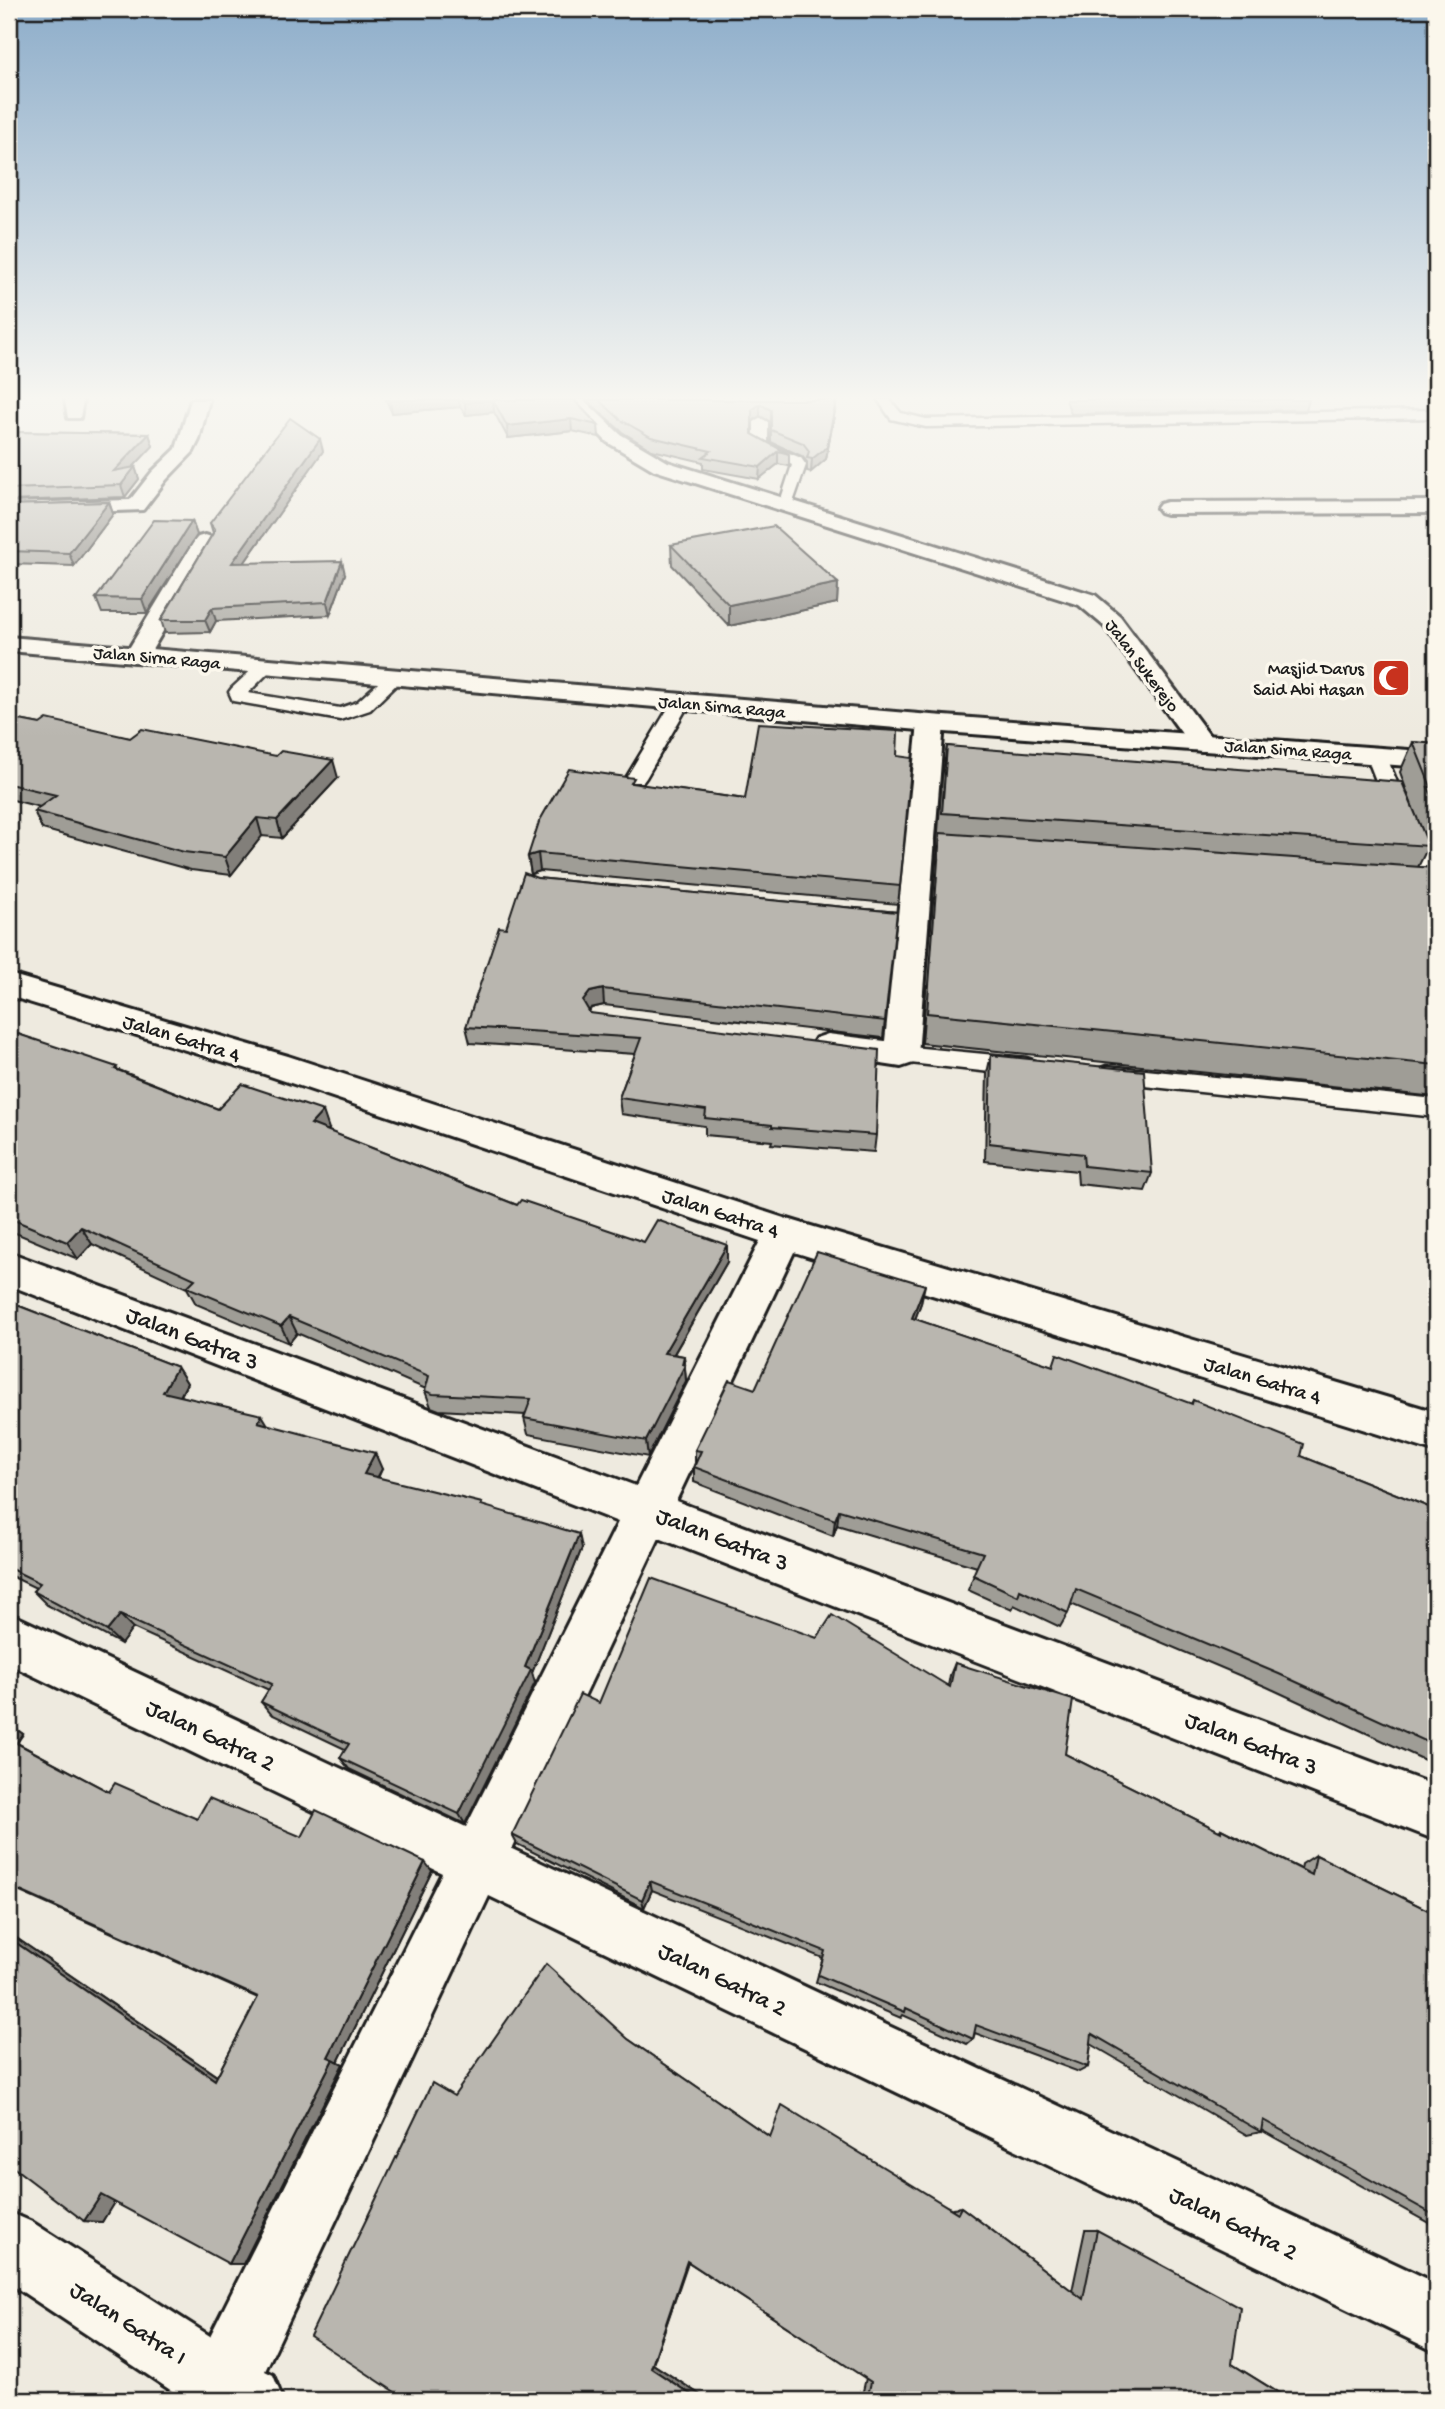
<svg xmlns="http://www.w3.org/2000/svg" width="1445" height="2409" font-family="'Gochi Hand',sans-serif">
  <style>
    .lines { fill: none; stroke-linecap: round; stroke-linejoin: round }
    .service-casing { stroke: #1c1c1c; stroke-width: 5 }
    .minor-casing { stroke: #1c1c1c; stroke-width: 6 }
    .tertiary-casing { stroke: #1c1c1c; stroke-width: 6 }
    .service { fill: #fbf7ec; fill-rule: evenodd }
    .minor { fill: #fbf7ec; fill-rule: evenodd }
    .tertiary { fill: #fbf7ec; fill-rule: evenodd }
    .wall { fill: #9f9d96; stroke: #1c1c1c; stroke-width: 2; fill-rule: evenodd }
    .shaded-wall { fill: #827f7a; stroke: #1c1c1c; stroke-width: 2 }
    .building { fill: #b9b6af; stroke: #1c1c1c; stroke-width: 2 }
    .labels { text-anchor: middle; stroke-width: 7; stroke-linejoin: round; paint-order: stroke }
    .far-street-label { font-size: 18px; fill: #1c1c1c; stroke: #fbf7ec }
    .far-poi-label { font-size: 18px; fill: #1c1c1c; stroke: #fbf7ec; text-anchor: end }
    .street-label { font-size: 21px; fill: #1c1c1c; stroke: #fbf7ec }
    .near-street-label { font-size: 24px; fill: #1c1c1c; stroke: #fbf7ec }
  </style>
  <rect width="100%" height="100%" fill="#eeeadf"/>
  <filter id="ink" filterUnits="userSpaceOnUse"><feTurbulence type="fractalNoise" baseFrequency=".0143" numOctaves="2"/><feDisplacementMap in="SourceGraphic" scale="14" xChannelSelector="R" yChannelSelector="G"/><feConvolveMatrix kernelMatrix="1 2 1 2 8 2 1 2 1" color-interpolation-filters="sRGB"/></filter>
  <g filter="url(#ink)">
    <g class="lines">
      <!-- service casing -->
      <g class="service-casing">
        <g id="service">
          <path d="M878 400H890L901 413 926 419 1436 410V418L926 427 891 419Z"/>
          <path d="M761 418 768 422V444L801 458 806 465 791 508 786 509 779 505 792 465 754 446V422Z"/>
          <path d="M265 662 274 667 248 693 340 708 357 702 387 675H399L402 679 370 710 340 720 233 701 229 692 232 688 259 663Z"/>
          <path d="M681 696 690 702 646 778 643 782H629L626 778 672 702Z"/>
          <path d="M1376 749 1386 755 1436 879V913L1428 911 1425 906 1366 755Z"/>
          <path d="M901 1046 1027 1058 1036 1061 1040 1067 1036 1073 1027 1076 892 1061 888 1055 892 1049Z"/>
          <path d="M1106 1066 1436 1099V1117L1097 1081 1093 1075 1097 1069Z"/>
        </g>
      </g>
      <!-- minor casing -->
      <g class="minor-casing">
        <g id="minor">
          <path d="M65 400H83L80 418H68Z"/>
          <path d="M191 400H209L199 440 193 452 166 480 143 510 9 515V503L130 500 152 472 176 449Z"/>
          <path d="M566 400H584L620 434 668 462 1095 595 1120 616 1215 743 1211 749 1202 751 1193 749 1104 626 1079 605 654 470 607 442Z"/>
          <path d="M1436 501V513L1167 514 1160 512 1157 508 1160 504 1167 502Z"/>
          <path d="M205 535 212 537 216 541 149 655 146 660 137 662 128 660 125 655 194 541 198 537Z"/>
          <path d="M931 715 940 718 944 723 918 1055 913 1063 901 1067 816 1054 811 1046 816 1038 828 1034 885 1041 918 723 922 718Z"/>
          <path d="M9 974 288 1056 784 1218 1436 1412V1452L794 1252 676 1501 1436 1786V1840L659 1538 512 1849 1436 2283V2352L489 1896 265 2371 273 2375 283 2400H180L181 2397 9 2283V2212L32 2222 210 2336 442 1873 9 1664V1613L466 1827 618 1522 9 1285V1252L636 1486 760 1241 264 1074 9 996Z"/>
        </g>
      </g>
      <!-- tertiary casing -->
      <g class="tertiary-casing">
        <path id="tertiary" d="M9 637 931 715 1436 752V768L931 731 9 651Z"/>
      </g>
      <!-- service -->
      <use href="#service" class="service"/>
      <!-- minor -->
      <use href="#minor" class="minor"/>
      <!-- tertiary -->
      <use href="#tertiary" class="tertiary"/>
    </g>
    <!-- wall -->
    <g class="wall">
      <path d="M386 400H574L598 425 599 437 572 431 508 438 494 412 466 415 460 407 392 413Z"/>
      <path d="M587 400H837L826 459 811 472 807 471V462L802 456 771 442V422L760 416 752 422V434L789 454V466L778 464 759 479 703 469V462L652 450 622 432Z"/>
      <path d="M1066 400H1309L1306 410 1071 414Z"/>
      <path d="M9 432 149 434 153 446 132 468 135 467 139 479 125 497 9 501Z"/>
      <path d="M323 451 244 563 345 574 330 615 216 621 210 632 165 633 161 620 213 533 210 523Z"/>
      <path d="M109 502 113 514 74 566 9 564V505Z"/>
      <path d="M192 521 197 535 147 613H102L96 598Z"/>
      <path d="M671 545 838 583 837 603 729 626 672 565Z"/>
      <path d="M9 718 40 724 130 738 338 778 282 838 262 836 231 875 191 870 42 829 34 811 40 807 9 799Z"/>
      <path d="M1413 742 1436 744V1097L922 1043 936 863 938 846 937 845 942 778 947 746 1415 814 1400 772ZM1427 849 1435 868 1418 867Z"/>
      <path d="M897 756 900 886 898 904 540 871 531 874 528 856 635 784 745 799Z"/>
      <path d="M537 878 897 912 883 1038 604 1005 591 1008 589 1012 590 1013 876 1135 874 1152 771 1144 772 1141 705 1135V1126L621 1114 619 1098 635 1054 470 1043 466 1027 506 928Z"/>
      <path d="M9 1031 119 1070 218 1109 329 1129 328 1131 517 1205 644 1242 727 1262 674 1354 684 1356 686 1381 648 1457 528 1434 524 1418 525 1415 439 1410 431 1407 425 1391 426 1389 297 1333 289 1343 196 1304 187 1288 92 1244 78 1259 13 1232 9 1226Z"/>
      <path d="M991 1055 1152 1173 1145 1191 1078 1184 1077 1171 985 1161 987 1073Z"/>
      <path d="M9 1302 177 1367 187 1383 181 1396 268 1425 382 1469 378 1478 483 1506 582 1548 532 1673 535 1683 465 1824 349 1769 340 1758 345 1749 271 1714 261 1702 269 1690 133 1628 121 1644 47 1605 33 1591 36 1588 9 1575Z"/>
      <path d="M921 1303 915 1319 1052 1366 1191 1404 1193 1400 1301 1456 1436 1510V1759L1431 1763 1267 1687 1071 1604 1068 1613 1060 1627 1014 1605 1012 1610 968 1590 977 1567 837 1525 833 1536 694 1482V1467L695 1463V1450L755 1389Z"/>
      <path d="M955 1663 1065 1754 1219 1831 1221 1829 1301 1869 1302 1864 1316 1855 1436 1914V2227L1261 2130V2132L1247 2135 1091 2044 1088 2067 1079 2072 975 2033 973 2039 967 2044 903 2015 901 2018 816 1982 823 1958 652 1890 644 1908 517 1844 512 1835 599 1703 948 1686 950 1675Z"/>
      <path d="M9 1724 23 1734 17 1743 109 1792 197 1819 302 1837 432 1871 338 2062 343 2064 243 2264 114 2202 102 2222 84 2221 10 2140 9 1933 217 2076 258 1998 9 1887Z"/>
      <path d="M628 2039 770 2137 953 2209V2208L961 2207 1072 2291 1085 2230H1097L1232 2364 1290 2400H861L866 2378 688 2262 653 2364 708 2400H407L454 2096Z"/>
    </g>
    <!-- shaded-wall -->
    <g class="shaded-wall">
      <path d="M405 400H459L460 407 392 413 390 401Z"/>
      <path d="M493 400 494 412 466 415 465 403Z"/>
      <path d="M836 400H837L826 459 811 472 812 459Z"/>
      <path d="M760 404V416L751 422 752 410Z"/>
      <path d="M571 419 572 431 508 438 507 426Z"/>
      <path d="M149 434 153 446 118 483 114 471Z"/>
      <path d="M320 439 323 451 235 576 232 563Z"/>
      <path d="M778 451V464L759 479 760 467Z"/>
      <path d="M135 467 139 479 125 497 121 485Z"/>
      <path d="M109 502 113 514 74 566 69 553Z"/>
      <path d="M192 521 197 535 147 613 142 599Z"/>
      <path d="M342 561 345 574 330 615 327 602Z"/>
      <path d="M838 583 837 603 729 626V605Z"/>
      <path d="M212 608 216 621 210 632 205 620Z"/>
      <path d="M333 760 338 778 282 838 277 820Z"/>
      <path d="M257 818 262 836 231 875 225 857Z"/>
      <path d="M538 853 540 871 531 874 528 856Z"/>
      <path d="M603 989 604 1005 591 1008 585 1018 583 1001 590 992Z"/>
      <path d="M323 1111 329 1129 318 1142 311 1124Z"/>
      <path d="M81 1227 92 1244 78 1259 67 1242Z"/>
      <path d="M727 1245V1262L665 1369 664 1353Z"/>
      <path d="M925 1285 921 1303 909 1336 912 1318Z"/>
      <path d="M289 1317 297 1333 289 1343 281 1326Z"/>
      <path d="M684 1356 686 1381 648 1457 646 1441 682 1364Z"/>
      <path d="M177 1367 187 1383 174 1408 163 1392Z"/>
      <path d="M262 1415 271 1430 258 1422Z"/>
      <path d="M375 1453 382 1469 371 1489 364 1474Z"/>
      <path d="M839 1510 837 1525 833 1536 835 1520Z"/>
      <path d="M579 1534 582 1548 532 1673 535 1683 465 1824 459 1814 525 1667Z"/>
      <path d="M120 1615 133 1628 121 1644 107 1631Z"/>
      <path d="M9 1724 23 1734 15 1745 9 1740Z"/>
      <path d="M425 1862 432 1871 338 2062 328 2057Z"/>
      <path d="M650 1881 652 1890 644 1908 642 1900Z"/>
      <path d="M9 1933 228 2084 215 2080 9 1938Z"/>
      <path d="M333 2059 343 2064 243 2264H229Z"/>
      <path d="M101 2195 118 2196 102 2222 84 2221Z"/>
      <path d="M688 2260 653 2364 708 2400H699L651 2368Z"/>
    </g>
    <!-- building -->
    <g class="building">
      <path d="M462 400H493L465 403Z"/>
      <path d="M493 400H574L598 425 571 419 507 426Z"/>
      <path d="M599 400H836L827 447 812 459 807 458 809 451 803 443 771 430V410L760 404 752 410V434L789 454 778 451 760 467 703 457 711 451 651 437 621 420Z"/>
      <path d="M290 418 320 439 232 563 342 561 327 602 212 608 205 620H161L215 530 210 523Z"/>
      <path d="M9 432 149 434 114 471 135 467 121 485 9 489Z"/>
      <path d="M109 502 69 553 9 551V505Z"/>
      <path d="M154 520 192 521 142 599 96 598Z"/>
      <path d="M774 526 838 583 729 605 671 545Z"/>
      <path d="M9 718 40 724 47 719 130 738 142 729 276 756 281 751 333 760 277 820 257 818 225 857 184 852 34 811 56 795 9 784Z"/>
      <path d="M758 723 898 731 897 756 912 758 900 886 538 853 528 856 539 822 569 769 634 778 631 783 745 799Z"/>
      <path d="M1413 742 1436 744V805L1428 787H1431Z"/>
      <path d="M947 746 1402 782 1429 846 942 813Z"/>
      <path d="M940 833 1435 868 1436 871V1065L927 1013Z"/>
      <path d="M524 873 537 878 897 912 885 1021 603 989 590 992 583 1001 590 1013 879 1050 876 1135 772 1127V1125L705 1118 706 1110 619 1098 641 1038 466 1027 499 927 506 928Z"/>
      <path d="M9 1031 117 1067 115 1069 218 1109 242 1084 323 1111 311 1124 517 1205 521 1200 644 1242 657 1220 727 1245 664 1353 684 1356 682 1364 685 1365 646 1441 524 1418 531 1399 433 1394 425 1391 429 1376 289 1317 281 1326 187 1287 195 1279 81 1227 67 1242 9 1218V1207L15 1201 9 1198Z"/>
      <path d="M991 1055 1144 1071 1152 1173 1084 1166 1083 1154 989 1143Z"/>
      <path d="M817 1252 925 1285 912 1318 1053 1366 1057 1354 1192 1404 1193 1400 1304 1444 1301 1456 1436 1510V1746L1279 1674 1076 1589 1068 1613 1020 1590 1018 1596 973 1575 983 1553 839 1510 835 1520 694 1467 701 1451 695 1450 729 1380 755 1389Z"/>
      <path d="M9 1302 177 1367 163 1392 262 1415 258 1422 375 1453 364 1474 482 1503 481 1505 579 1534 525 1667 531 1670 459 1814 340 1758 349 1744 261 1702 272 1684 120 1615 107 1631 33 1591 40 1583 9 1568Z"/>
      <path d="M651 1578 817 1638 832 1615 950 1687 955 1663 1073 1700 1065 1754 1221 1832V1829L1312 1875 1316 1855 1436 1914V2216L1263 2120 1261 2132 1092 2034 1088 2067 976 2025 973 2039 906 2008 905 2012 818 1975 825 1951 650 1881 642 1900 512 1835 580 1694 599 1703Z"/>
      <path d="M9 1739 109 1792 115 1783 197 1819 209 1798 302 1837 316 1810 425 1862 328 2057 333 2059 229 2264 101 2195 84 2221 9 2164V2142L10 2140 9 2139V1938L215 2080 258 1997 9 1886Z"/>
      <path d="M546 1964 628 2039 770 2137 782 2105 958 2213 961 2207 1083 2299 1097 2230 1240 2307 1232 2364 1290 2400H867L871 2382 687 2261 651 2368 699 2400H407L310 2336 432 2083 454 2096Z"/>
    </g>
  </g>
  <!-- sky -->
  <linearGradient id="sky" x2="0" y2="1"><stop stop-color="#8dadca"/><stop offset="0.54" stop-color="#f7f6f1"/><stop offset="1" stop-color="#f7f6f1" stop-opacity="0"/></linearGradient>
  <rect width="1445" height="737" fill="url(#sky)"/>
  <!-- icons -->
  <defs>
    <g id="mosque-square" transform="scale(2.0125)"><rect x="-9" y="-9" width="18" height="18" rx="4" fill="#c8321e" stroke="#fbf7ec"/><path d="M3.5-4.9A6 6 0 1 0 3.5 4.9A5 5 0 1 1 3.5-4.9Z" fill="#fff"/></g>
  </defs>
  <g fill-rule="evenodd">
    <use href="#mosque-square" x="1391" y="678"/>
  </g>
  <g class="labels">
    <!-- far-street labels -->
    <g class="far-street-label">
      <text transform="translate(157 657) rotate(5)" y="6">Jalan Sirna Raga</text>
      <text transform="translate(1143 665) rotate(53)" y="6">Jalan Sukerejo</text>
      <text transform="translate(722 706) rotate(5)" y="6">Jalan Sirna Raga</text>
      <text transform="translate(1288 749) rotate(4)" y="6">Jalan Sirna Raga</text>
    </g>
    <!-- far-poi labels -->
    <g class="far-poi-label">
      <text x="1364" y="674">Masjid Darus<tspan x="1364" dy="21">Said Abi Hasan</tspan></text>
    </g>
    <!-- street labels -->
    <g class="street-label">
      <text transform="translate(182 1037) rotate(17)" y="7">Jalan Gatra 4</text>
      <text transform="translate(721 1212) rotate(18)" y="7">Jalan Gatra 4</text>
      <text transform="translate(1263 1379) rotate(17)" y="7">Jalan Gatra 4</text>
    </g>
    <!-- near-street labels -->
    <g class="near-street-label">
      <text transform="translate(193 1337) rotate(21)" y="8">Jalan Gatra 3</text>
      <text transform="translate(723 1538) rotate(21)" y="8">Jalan Gatra 3</text>
      <text transform="translate(211 1734) rotate(25)" y="8">Jalan Gatra 2</text>
      <text transform="translate(1252 1742) rotate(21)" y="8">Jalan Gatra 3</text>
      <text transform="translate(723 1978) rotate(26)" y="8">Jalan Gatra 2</text>
      <text transform="translate(1234 2222) rotate(26)" y="8">Jalan Gatra 2</text>
      <text transform="translate(129 2322) rotate(33)" y="8">Jalan Gatra I</text>
    </g>
  </g>
  <!-- margin -->
  <rect width="1445" height="2409" fill="none" stroke="#fbf7ec" stroke-width="35"/>
  <rect x="18" y="18" width="1410" height="2374" fill="none" stroke="#1c1c1c" stroke-width="2.5" filter="url(#ink)"/>
</svg>
